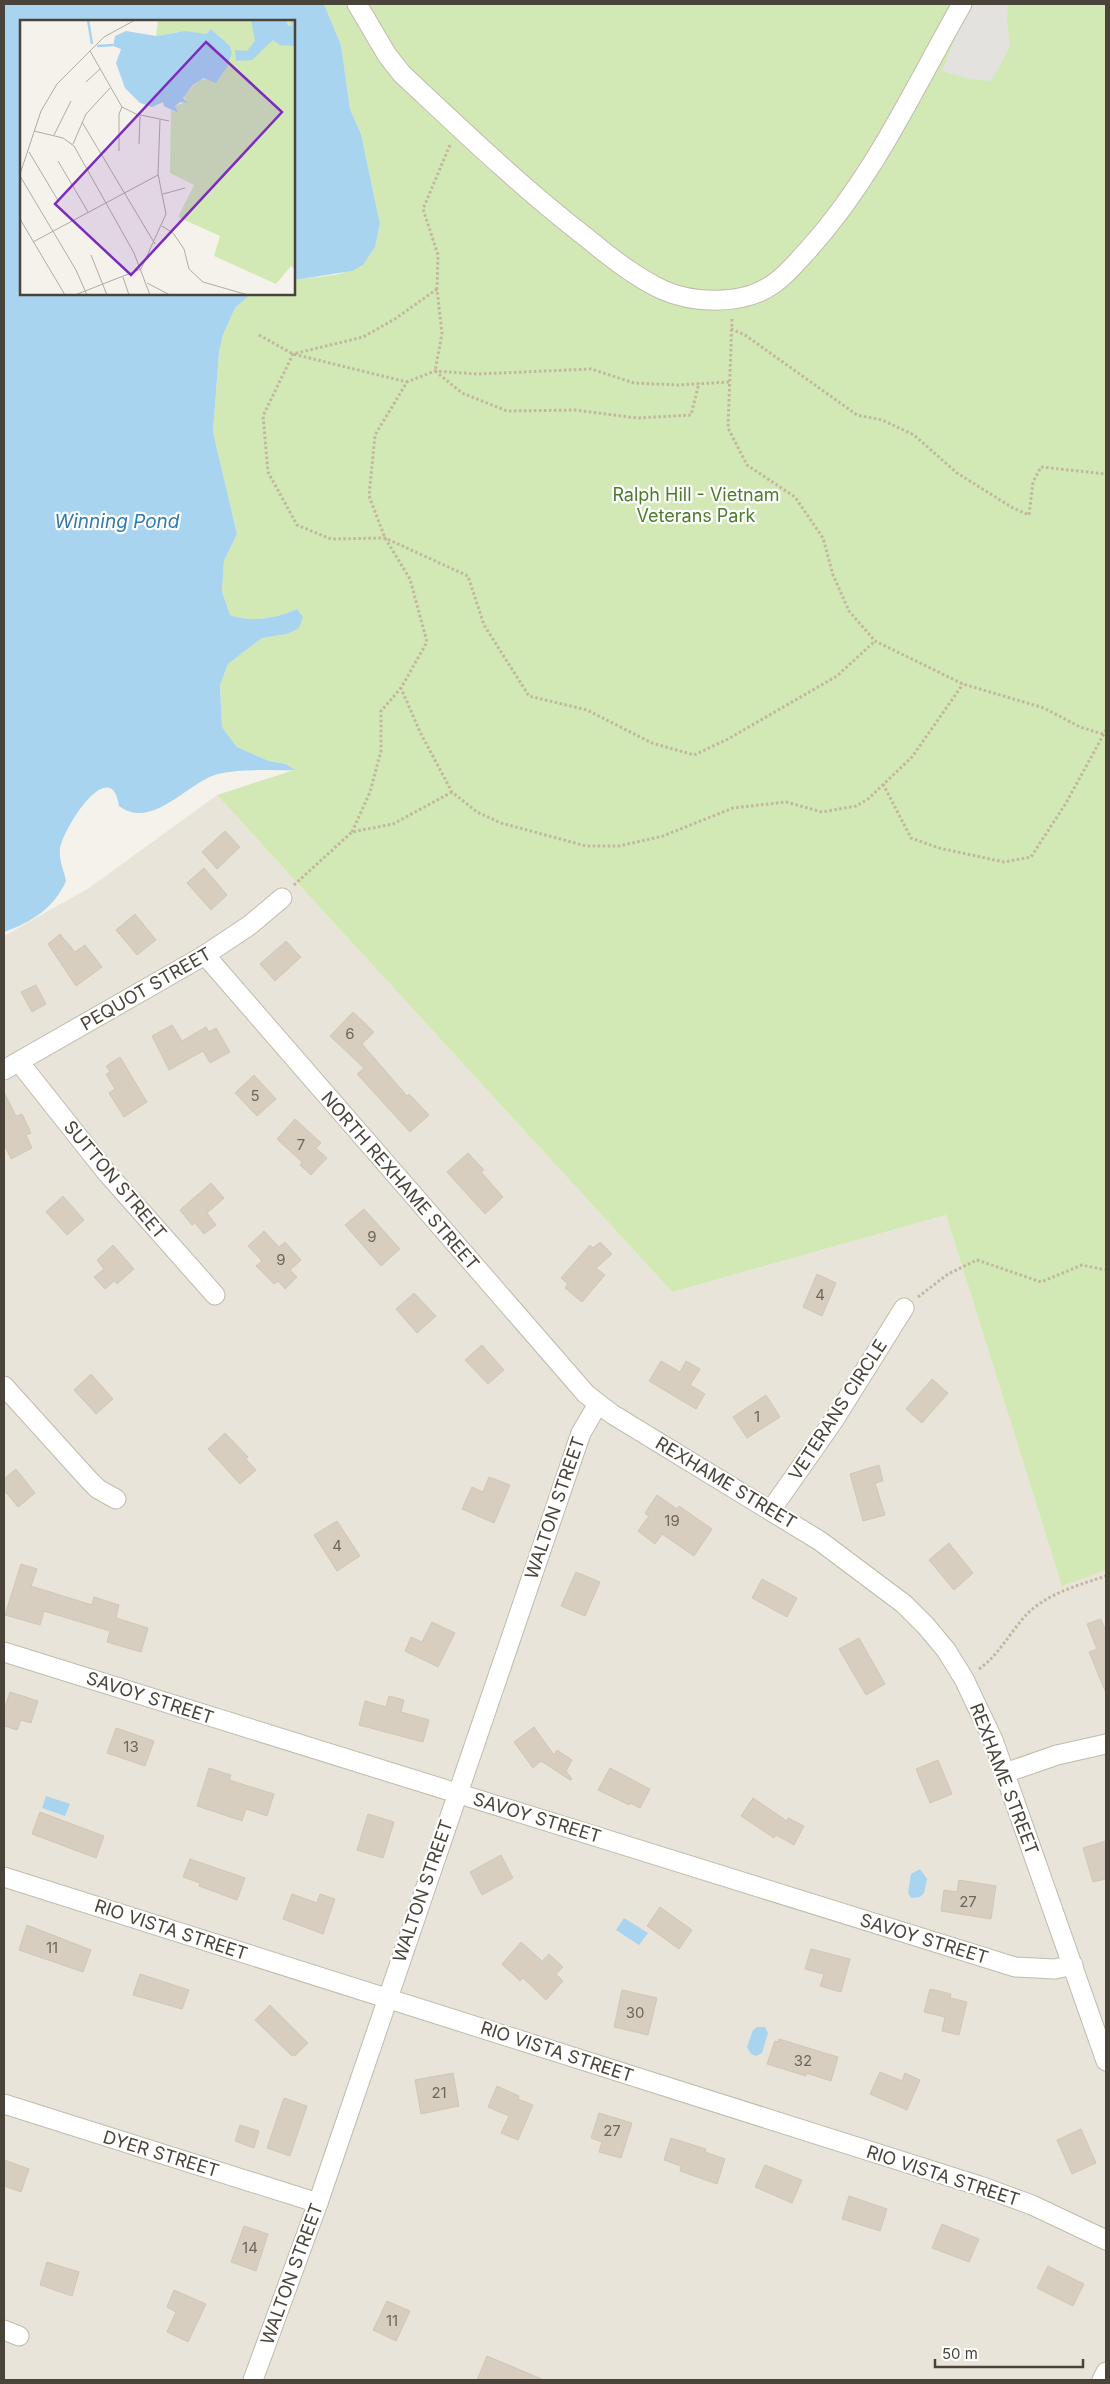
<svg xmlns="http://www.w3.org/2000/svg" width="1110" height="2384" font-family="Inter,sans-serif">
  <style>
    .residential { fill: #e9e4d9 }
    .green { fill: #d2e9b5 }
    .parking { fill: #e4e2df }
    .water { fill: #a9d4f0 }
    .building { fill: #d7cec0; stroke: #d2c6b4 }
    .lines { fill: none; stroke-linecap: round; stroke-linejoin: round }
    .minor-casing { stroke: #c1baad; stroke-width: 21 }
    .path { stroke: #c3b69f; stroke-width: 3; stroke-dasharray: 2.5 2.5; stroke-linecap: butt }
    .minor { stroke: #fff; stroke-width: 19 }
    .labels { text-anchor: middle; stroke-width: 4.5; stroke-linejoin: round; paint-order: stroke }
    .number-label { font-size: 15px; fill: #6d665b }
    .park-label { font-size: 18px; fill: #4b7c2b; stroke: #fff }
    .street-label { font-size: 18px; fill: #4a4339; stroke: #fff }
    .water-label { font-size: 19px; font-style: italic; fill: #2f7aae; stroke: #fff }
    .inset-river { fill: none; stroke: #a9d4f0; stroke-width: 2.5 }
    .inset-road { fill: none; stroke: #b1aca4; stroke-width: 1 }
    .view { fill: #7b2cbf; fill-opacity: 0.15; stroke: #7b2cbf; stroke-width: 2.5 }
    .inset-edge { fill: none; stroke: #4a4339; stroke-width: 2.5 }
  </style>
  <rect width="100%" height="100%" fill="#f5f2eb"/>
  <!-- residential -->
  <path class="residential" d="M217 795 672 1292 946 1215 1062 1585 1106 1570V2380H4V936L89 888Z"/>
  <!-- green -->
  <path class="green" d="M324 4H1106V1570L1062 1586 946 1215 672 1292 217 795 294 770 286 764 269 761 237 747 222 727 220 685 228 664 262 638 287 634 297 609C276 618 252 623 230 615L222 591 224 561 237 534 213 432 219 352 223 335 235 308 251 294H294V280C340 273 371 280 380 224L361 134 350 109 341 45Z"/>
  <!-- parking -->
  <path class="parking" d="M973 4H1008L1007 22 1010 47 991 81 971 79 942 71 960 26Z"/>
  <!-- water -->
  <g class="water">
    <path d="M4 4H324L341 45 350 109 361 134 380 224 375 247 363 265 352 271 294 280V21H21V294H251L235 308 223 335 219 352 213 432 237 534 224 561 222 591 230 615C252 623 276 618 297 609L303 617 299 628 287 634 262 638 228 664 220 685 222 727 237 747 269 761 286 764 295 770C270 771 242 768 218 774 187 782 153 831 119 806 111 753 62 829 60 850 59 862 64 870 66 881 54 908 32 922 4 932Z"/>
    <path d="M46 1796 70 1804 65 1816 42 1808Z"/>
    <path d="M920 1869 927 1879 924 1893 920 1897 911 1898 908 1893 911 1874Z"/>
    <path d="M624 1918 648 1933 639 1945 616 1930Z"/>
    <path d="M757 2027H765L768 2033 762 2053 756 2056 751 2054 747 2047 753 2030Z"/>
  </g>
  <!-- building -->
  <g class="building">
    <path d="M225 831 240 847 217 869 202 852Z"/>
    <path d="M204 868 227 895 211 910 187 883Z"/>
    <path d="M135 914 156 940 137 955 116 930Z"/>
    <path d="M60 934 75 952 85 945 102 967 76 986 48 944Z"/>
    <path d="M286 941 301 957 275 981 260 964Z"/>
    <path d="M36 985 46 1004 32 1012 21 992Z"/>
    <path d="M353 1012 374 1032 362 1044 407 1096 409 1094 429 1115 410 1132 357 1074 364 1068 330 1036Z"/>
    <path d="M172 1025 182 1041 206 1027 209 1032 216 1028 230 1052 210 1063 203 1051 169 1070 152 1036Z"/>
    <path d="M120 1057 147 1102 124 1117 109 1093 115 1089 106 1074 110 1072 106 1066Z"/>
    <path d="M254 1075 276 1099 257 1116 235 1093Z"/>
    <path d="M4 1092 16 1116 22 1114 31 1133 26 1135 32 1148 11 1159 4 1144Z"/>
    <path d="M295 1119 321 1143 316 1148 327 1158 311 1175 300 1165 302 1162 277 1139Z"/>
    <path d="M468 1153 484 1170 481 1172 503 1197 485 1214 447 1172Z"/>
    <path d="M211 1183 224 1198 207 1213 216 1225 204 1234 195 1223 192 1225 180 1210Z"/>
    <path d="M63 1196 84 1220 67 1235 46 1212Z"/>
    <path d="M364 1209 400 1249 381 1266 345 1225Z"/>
    <path d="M264 1231 279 1247 285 1242 301 1260 290 1270 297 1277 285 1289 278 1281 274 1284 256 1266 262 1261 248 1246Z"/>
    <path d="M600 1242 612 1254 596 1268 605 1275 582 1302 565 1288 568 1284 561 1278 590 1245 593 1248Z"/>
    <path d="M113 1245 134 1269 117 1284 114 1281 105 1289 94 1277 104 1269 97 1260Z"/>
    <path d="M817 1274 836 1283 822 1316 803 1307Z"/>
    <path d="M414 1293 436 1316 417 1333 396 1309Z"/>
    <path d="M482 1345 504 1370 488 1384 465 1360Z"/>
    <path d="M661 1361 680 1372 686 1361 700 1369 690 1385 705 1394 696 1409 649 1381Z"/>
    <path d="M91 1374 113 1399 96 1414 74 1390Z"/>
    <path d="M932 1379 948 1393 922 1423 906 1409Z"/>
    <path d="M766 1395 780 1417 747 1438 733 1417Z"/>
    <path d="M225 1433 248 1457 246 1459 256 1470 240 1484 208 1449Z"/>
    <path d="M879 1465 883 1481 875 1483 885 1515 863 1521 850 1474Z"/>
    <path d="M16 1469 35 1493 18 1507 4 1490V1479Z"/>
    <path d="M489 1477 510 1485 494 1523 462 1509 472 1487 483 1492Z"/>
    <path d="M657 1495 677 1509 679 1506 712 1529 694 1556 662 1534 655 1544 638 1531 649 1516 645 1513Z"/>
    <path d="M337 1521 360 1556 337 1571 314 1535Z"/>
    <path d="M949 1543 973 1573 954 1590 929 1560Z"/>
    <path d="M21 1564 37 1569 31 1586 92 1605 94 1597 119 1605 116 1618 148 1628 141 1652 107 1642 110 1631 44 1611 40 1625 5 1615Z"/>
    <path d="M576 1572 600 1582 585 1616 561 1606Z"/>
    <path d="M762 1579 797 1598 787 1617 752 1598Z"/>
    <path d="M1101 1619 1106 1631V1693L1089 1652 1097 1649 1087 1624Z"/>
    <path d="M432 1622 455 1633 438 1667 405 1651 411 1637 422 1642Z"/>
    <path d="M859 1638 885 1684 866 1695 839 1649Z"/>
    <path d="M10 1692 38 1701 31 1723 21 1720 17 1730 4 1726V1710Z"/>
    <path d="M389 1696 404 1700 401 1712 429 1720 423 1742 359 1725 365 1701 386 1707Z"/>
    <path d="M534 1727 554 1755 557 1750 572 1760 566 1771 572 1779 570 1780 541 1761 533 1768 514 1742Z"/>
    <path d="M116 1728 154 1741 145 1766 107 1753Z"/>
    <path d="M938 1760 952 1794 930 1803 916 1769Z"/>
    <path d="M209 1768 231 1775 229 1780 274 1794 267 1816 246 1809 242 1821 197 1806Z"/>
    <path d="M610 1768 650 1789 640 1808 630 1803 629 1805 598 1790Z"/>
    <path d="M753 1798 787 1821 788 1818 804 1826 794 1845 776 1835 774 1838 741 1816Z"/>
    <path d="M40 1812 104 1836 96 1858 32 1834Z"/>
    <path d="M368 1814 394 1822 383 1858 357 1850Z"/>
    <path d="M1106 1841V1879L1093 1882 1083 1848Z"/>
    <path d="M501 1855 513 1878 482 1895 470 1872Z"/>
    <path d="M190 1859 245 1878 237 1900 199 1886 200 1883 183 1877Z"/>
    <path d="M959 1880 996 1886 991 1919 941 1911 944 1890 957 1892Z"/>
    <path d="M292 1894 317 1903 320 1894 335 1899 323 1934 283 1919Z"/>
    <path d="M660 1907 692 1930 679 1949 647 1926Z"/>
    <path d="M27 1925 91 1950 83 1972 19 1950Z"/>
    <path d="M521 1942 542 1961 549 1954 563 1967 556 1974 563 1981 546 2000 523 1978 520 1981 502 1964Z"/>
    <path d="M811 1949 850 1959 841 1992 820 1986 824 1974 805 1969Z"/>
    <path d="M140 1974 189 1990 182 2009 133 1995Z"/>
    <path d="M930 1989 951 1994 950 1998 967 2002 959 2035 942 2031 945 2017 924 2012Z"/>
    <path d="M622 1990 657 1998 648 2035 614 2027Z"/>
    <path d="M270 2005 308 2043 295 2056 294 2054 292 2056 255 2020Z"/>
    <path d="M779 2039 838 2057 831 2081 806 2073V2076L767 2064 775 2041 778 2042Z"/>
    <path d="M880 2072 902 2081 905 2073 920 2080 907 2110 870 2094Z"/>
    <path d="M453 2073 459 2106 421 2114 415 2080Z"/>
    <path d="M497 2086 519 2096 518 2099 533 2105 518 2140 501 2133 509 2116 488 2107Z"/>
    <path d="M284 2098 307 2106 290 2156 267 2148Z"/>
    <path d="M599 2113 632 2123 621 2158 599 2152 602 2142 591 2138Z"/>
    <path d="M240 2125 259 2131 254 2148 235 2141Z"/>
    <path d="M1081 2129 1096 2163 1072 2174 1057 2140Z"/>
    <path d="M671 2138 706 2149 705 2152 725 2159 717 2184 680 2171 681 2166 664 2160Z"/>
    <path d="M4 2160 29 2169 21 2192 4 2186Z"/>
    <path d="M765 2165 802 2180 792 2203 755 2187Z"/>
    <path d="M849 2196 887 2209 880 2231 842 2219Z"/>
    <path d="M942 2224 979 2239 969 2262 932 2248Z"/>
    <path d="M244 2226 268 2234 256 2271 231 2262Z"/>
    <path d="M47 2262 79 2272 72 2296 40 2285Z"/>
    <path d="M1048 2266 1084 2284 1073 2306 1037 2288Z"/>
    <path d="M174 2290 206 2304 188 2342 167 2332 176 2312 167 2307Z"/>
    <path d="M387 2301 410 2311 396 2341 373 2330Z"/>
    <path d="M487 2356 544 2380H477Z"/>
  </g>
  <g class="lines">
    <!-- minor casing -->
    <g class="minor-casing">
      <g id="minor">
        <path d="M357 4 387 55 402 74C462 130 522 188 587 238 610 257 635 277 663 290 692 303 738 305 767 288 783 279 796 263 808 250 874 177 914 88 962 4"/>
        <path d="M205 955 586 1394 612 1414 820 1541 904 1604 926 1626 946 1650 964 1679 993 1740 1106 2061"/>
        <path d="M19 1062 107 1173 215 1295"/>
        <path d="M4 1070 205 955 250 925 282 898"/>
        <path d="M4 1386 89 1480 98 1489 116 1499"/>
        <path d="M771 1510 834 1420 904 1308"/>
        <path d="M4 1652 1015 1967 1055 1969 1073 1965"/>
        <path d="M1005 1773 1057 1755 1106 1744"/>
        <path d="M4 1877 980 2186 1032 2205 1106 2240"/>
        <path d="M4 2104 318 2203"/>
        <path d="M4 2330 19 2336"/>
        <path d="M253 2380 318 2203 581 1433 598 1404"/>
        <path d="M1102 2380 1106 2372"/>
      </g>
    </g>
    <!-- path -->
    <g class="path">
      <path d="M450 145 423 209 438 255 437 289 442 334 435 371 462 393 507 411 575 410 637 418 691 415 699 383"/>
      <path d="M437 289 395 319 363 337 293 354 263 416 268 472 297 525 331 539 385 538 468 576 484 625 529 696 587 710 652 743 694 755 728 739 837 676 875 641"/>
      <path d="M732 319 728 428 747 465 795 497 823 538 833 575 849 611 875 641 963 684 1044 708 1080 727 1106 735"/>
      <path d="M731 329 745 335 857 415 882 420 914 435 957 473 1013 508 1029 515 1033 482 1041 467 1106 474"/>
      <path d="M259 335 293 354 407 382"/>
      <path d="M729 382 678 385 634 383 591 369 477 374 435 371 407 382 375 435 369 496 385 538 410 579 427 642 401 688 420 732 452 792 477 812 501 823 586 846H619L663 836 733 808 786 802 822 812 856 806 868 799 912 757 963 684"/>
      <path d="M883 784 911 838 939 848 1004 862 1031 857 1066 803 1106 730"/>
      <path d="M352 832 370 792 381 751V711L401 688"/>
      <path d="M294 885 352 832 393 824 452 792"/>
      <path d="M918 1297 948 1274 977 1260 1041 1282 1082 1265 1106 1270"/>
      <path d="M979 1669C999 1655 1010 1632 1027 1614 1048 1593 1079 1585 1106 1576"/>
    </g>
    <!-- minor -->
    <use href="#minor" class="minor"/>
  </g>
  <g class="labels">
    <!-- number labels -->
    <g class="number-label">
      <text x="350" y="1039">6</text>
      <text x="255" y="1101">5</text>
      <text x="301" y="1150">7</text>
      <text x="372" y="1242">9</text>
      <text x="281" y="1265">9</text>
      <text x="820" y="1300">4</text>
      <text x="757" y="1422">1</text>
      <text x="672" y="1526">19</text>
      <text x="337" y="1551">4</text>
      <text x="131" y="1752">13</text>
      <text x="968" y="1907">27</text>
      <text x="52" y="1953">11</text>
      <text x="635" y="2018">30</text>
      <text x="803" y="2066">32</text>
      <text x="439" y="2098">21</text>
      <text x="612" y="2136">27</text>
      <text x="250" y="2253">14</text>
      <text x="392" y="2326">11</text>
    </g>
    <!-- park labels -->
    <g class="park-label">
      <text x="696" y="501">Ralph Hill - Vietnam<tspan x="696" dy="21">Veterans Park</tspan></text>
    </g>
    <!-- street labels -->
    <g class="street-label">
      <text transform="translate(146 989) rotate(-30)" y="6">PEQUOT STREET</text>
      <text transform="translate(115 1180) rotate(50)" y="6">SUTTON STREET</text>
      <text transform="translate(400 1181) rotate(49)" y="6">NORTH REXHAME STREET</text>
      <text transform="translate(838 1410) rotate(-57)" y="6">VETERANS CIRCLE</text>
      <text transform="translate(726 1483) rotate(31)" y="6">REXHAME STREET</text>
      <text transform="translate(555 1508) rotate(-71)" y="6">WALTON STREET</text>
      <text transform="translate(150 1698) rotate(18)" y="6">SAVOY STREET</text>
      <text transform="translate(1004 1779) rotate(69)" y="6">REXHAME STREET</text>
      <text transform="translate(537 1818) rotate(17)" y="6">SAVOY STREET</text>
      <text transform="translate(423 1891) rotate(-71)" y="6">WALTON STREET</text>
      <text transform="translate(171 1930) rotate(18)" y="6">RIO VISTA STREET</text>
      <text transform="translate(924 1939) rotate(17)" y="6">SAVOY STREET</text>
      <text transform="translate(557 2052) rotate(18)" y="6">RIO VISTA STREET</text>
      <text transform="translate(161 2154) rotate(17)" y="6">DYER STREET</text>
      <text transform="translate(943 2176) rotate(18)" y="6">RIO VISTA STREET</text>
      <text transform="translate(292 2274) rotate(-70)" y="6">WALTON STREET</text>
    </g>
    <!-- water labels -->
    <g class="water-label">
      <text x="117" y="528">Winning Pond</text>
    </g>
  </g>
  <!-- overview -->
  <g transform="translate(20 20)">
    <rect width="275" height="275" fill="#f5f2eb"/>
    <path d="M138 0H275V249L271 246 256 264 194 236 200 216 158 197 174 165 150 153 151 90 157 93 155 86 166 82 164 76 180 59 198 61 211 32 210 26 191 9 186 14 158 12 136 16Z" fill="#d2e9b5"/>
    <path d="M231 0H266L268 6 272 5 270 0H275V26L260 25 253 20 232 40 216 41 215 30 227 31 235 21ZM191 9 210 26 212 33 207 47 196 63 183 58 173 65 163 78 168 83 160 82 155 86 158 93 144 86 143 82 132 87 120 83 105 68 96 43 101 29 93 26 95 16 106 11 136 16 165 11 186 14Z" fill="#a9d4f0"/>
    <path class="inset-river" d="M68 0 72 24M77 26 93 25"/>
    <path class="inset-road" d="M122 0H147M70 31 102 87 116 94 149 101M66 62 80 49M62 102 135 224M14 111 43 118 54 126 114 233 130 275M34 115 51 81M53 124 66 94 90 68M119 124 120 96M99 131V94L102 87M9 132 39 182M38 141 68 192M0 154 21 91 37 64 84 17 115 0M0 156 56 250 67 275M143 174 165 168M0 199 45 275M142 206 153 213 164 229 169 249 183 262 228 275M13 222 138 155M71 235 87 275M121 249 146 194 138 154 140 100M103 257 109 275M127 263 150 275M55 275 121 249"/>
    <path class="view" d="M186 22 262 92 111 255 35 184Z"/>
    <rect width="275" height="275" class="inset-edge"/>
  </g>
  <!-- border -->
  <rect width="1110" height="2384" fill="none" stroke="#4a4339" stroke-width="10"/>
  <!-- scale -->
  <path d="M935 2359v8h148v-8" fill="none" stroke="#4a4339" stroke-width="2.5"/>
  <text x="942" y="2359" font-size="15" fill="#4a4339" stroke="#ffffff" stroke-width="4" paint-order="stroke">50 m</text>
</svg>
